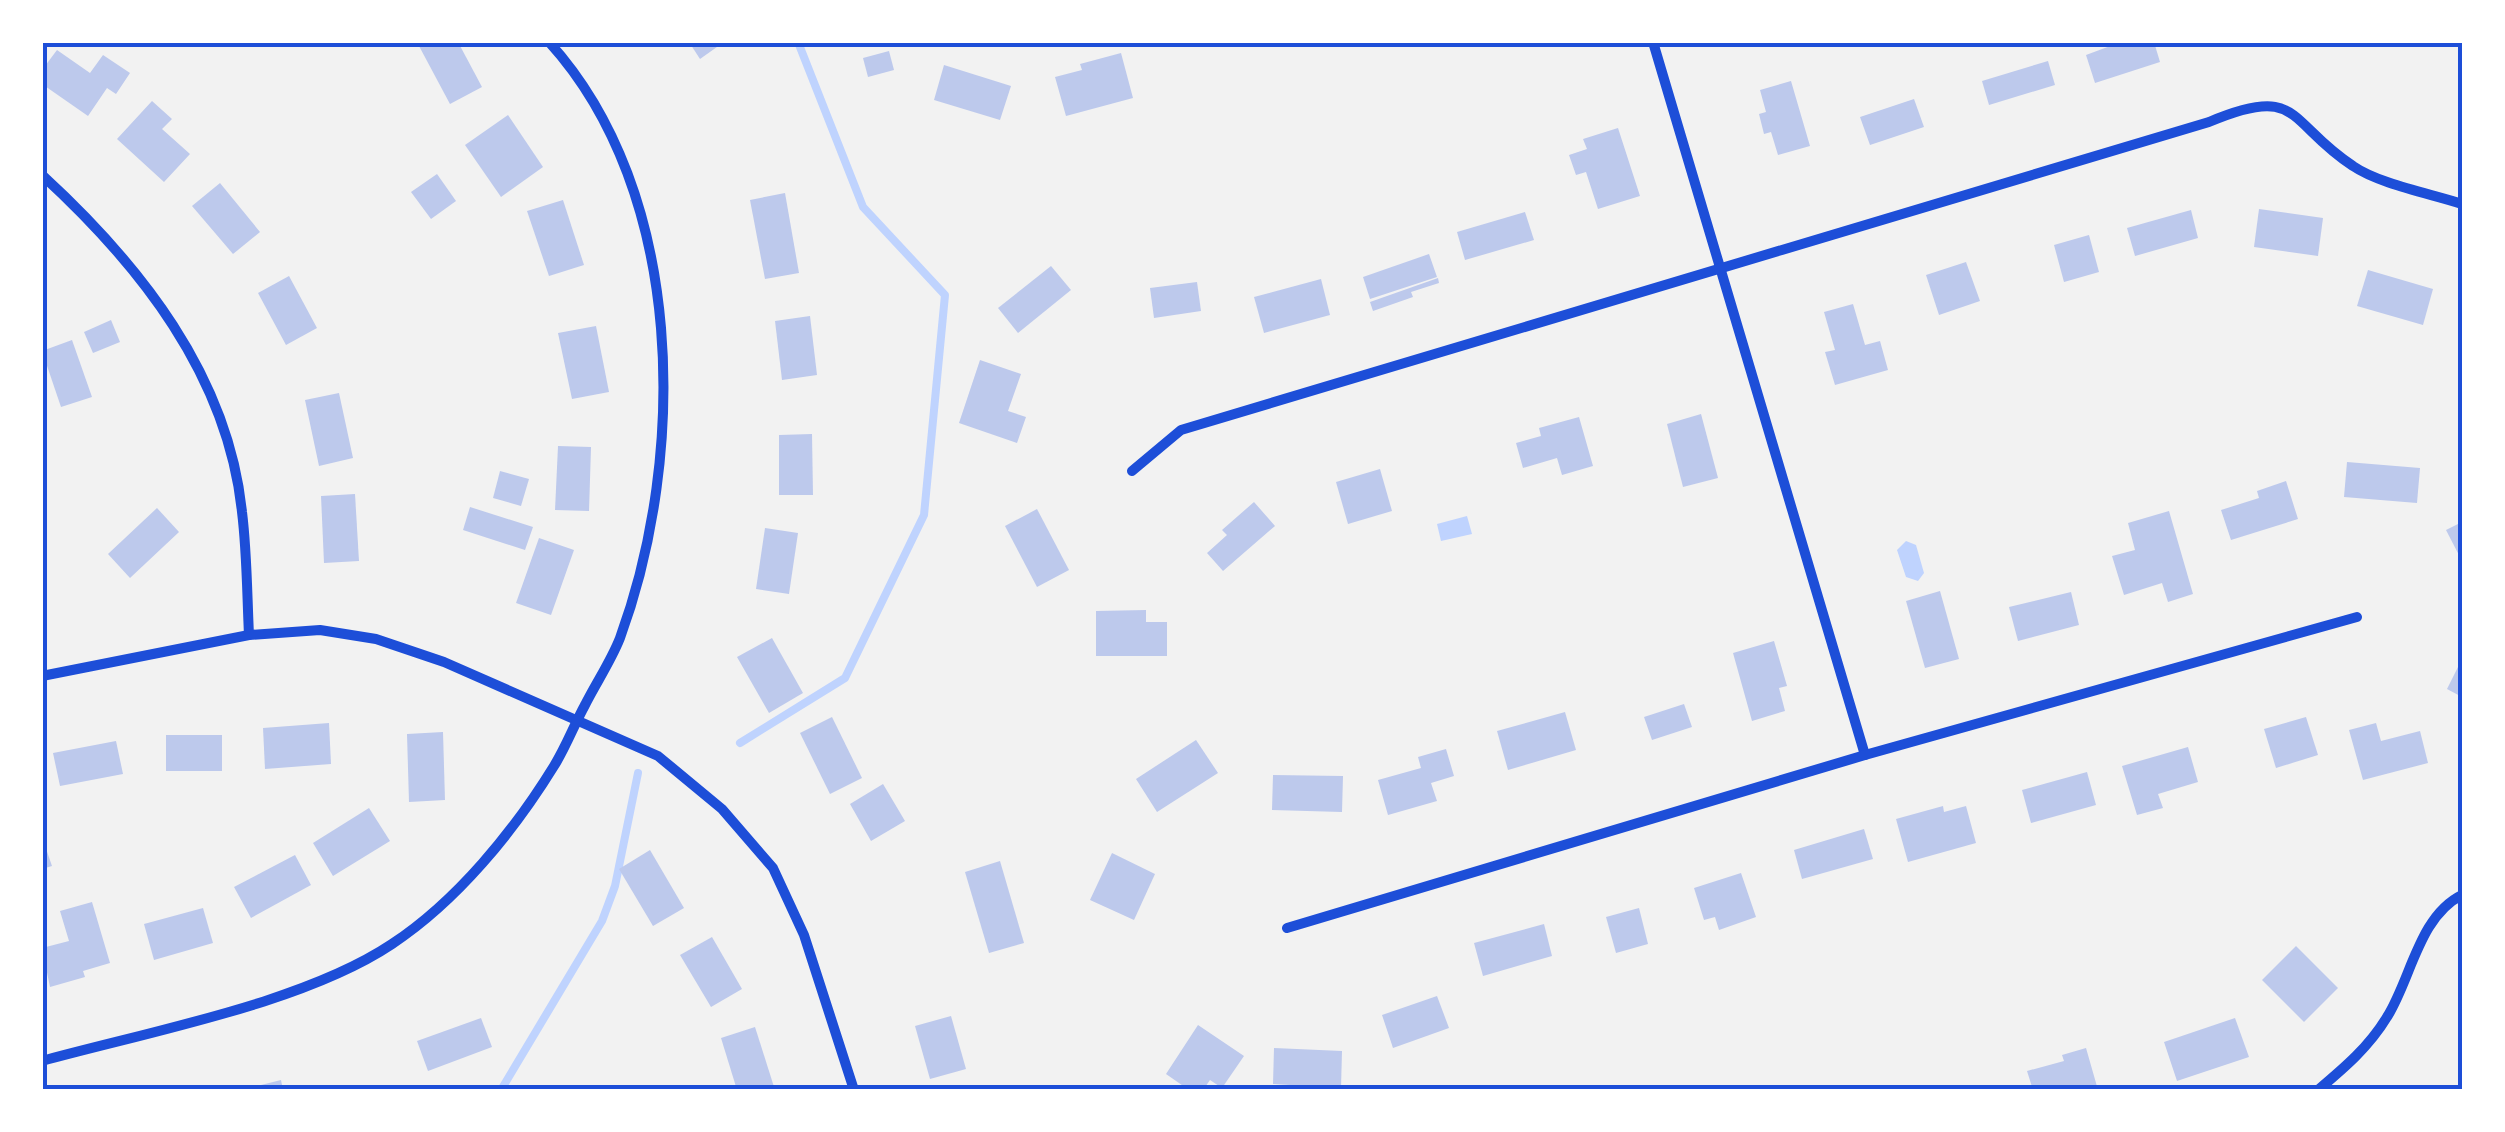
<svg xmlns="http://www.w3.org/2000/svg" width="2505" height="1132" font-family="'Golos Text',sans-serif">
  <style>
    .water { fill: #bfd3fe }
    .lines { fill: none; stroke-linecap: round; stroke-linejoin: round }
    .stream { stroke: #bfd3fe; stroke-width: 8 }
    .building { fill: #bdc9ec }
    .minor { stroke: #1d4ed8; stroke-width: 10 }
    .neatline { fill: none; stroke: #1d4ed8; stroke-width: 4 }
  </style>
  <rect width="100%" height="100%" fill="#f2f2f2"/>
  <!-- water -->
  <g class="water">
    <path d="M1467 516 1472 534 1441 541 1437 524Z"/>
    <path d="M1906 541 1916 545 1924 573 1918 581 1906 577 1897 550Z"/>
  </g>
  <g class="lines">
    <!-- stream -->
    <g class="stream">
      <path d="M740 743 845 678 924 515 945 295 863 207 798 42"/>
      <path d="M501 1090 602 921 615 886 638 773"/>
    </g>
  </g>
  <!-- building -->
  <g class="building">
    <path d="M427 42H458L482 87 450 104 419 46Z"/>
    <path d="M689 42H724L700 59Z"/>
    <path d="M2121 42H2154L2160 62 2095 83 2086 55Z"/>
    <path d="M57 50 90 73 103 55 130 73 116 94 107 88 88 116 42 84V70Z"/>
    <path d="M889 51 894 70 868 77 863 58Z"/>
    <path d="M1121 53 1133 98 1066 116 1055 77 1082 70 1080 64Z"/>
    <path d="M2048 61 2055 85 1989 105 1982 81Z"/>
    <path d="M944 65 1011 86 1000 120 934 100Z"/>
    <path d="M1791 81 1810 146 1778 155 1771 132 1764 134 1759 114 1766 112 1760 90Z"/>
    <path d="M1914 99 1924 127 1870 145 1860 117Z"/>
    <path d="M152 101 172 119 162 129 190 154 164 182 117 139Z"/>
    <path d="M508 115 543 167 501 197 465 145Z"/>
    <path d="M1618 128 1640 196 1598 209 1586 172 1576 175 1569 155 1587 149 1583 139Z"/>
    <path d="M437 174 456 201 431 219 411 192Z"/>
    <path d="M220 183 260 232 233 254 192 206Z"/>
    <path d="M785 193 799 273 765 279 750 200Z"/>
    <path d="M563 200 584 265 549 276 527 211Z"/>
    <path d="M2259 209 2323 218 2318 256 2254 247Z"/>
    <path d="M2191 210 2198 238 2135 256 2127 228Z"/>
    <path d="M1525 212 1534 240 1465 260 1457 232Z"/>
    <path d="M2089 235 2099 272 2064 282 2054 245Z"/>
    <path d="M1429 254 1437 277 1370 299 1363 277Z"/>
    <path d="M1966 262 1980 301 1939 315 1926 275Z"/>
    <path d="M1051 266 1071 290 1018 333 998 308Z"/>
    <path d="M2368 270 2433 289 2423 325 2357 306Z"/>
    <path d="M289 276 317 328 286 345 258 293Z"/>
    <path d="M1438 278 1439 283 1411 292 1413 297 1373 311 1370 302Z"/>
    <path d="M1321 279 1330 315 1264 333 1254 297Z"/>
    <path d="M1197 282 1201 311 1154 318 1150 288Z"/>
    <path d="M1853 304 1865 345 1880 341 1888 370 1835 385 1825 352 1835 350 1824 312Z"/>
    <path d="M810 316 817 375 782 380 775 321Z"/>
    <path d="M111 320 120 342 93 353 84 332Z"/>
    <path d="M596 326 609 392 572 399 558 333Z"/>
    <path d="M72 340 92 397 61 407 42 351Z"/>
    <path d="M980 360 1021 374 1008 411 1026 417 1017 443 959 423Z"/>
    <path d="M339 393 353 458 319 466 305 400Z"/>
    <path d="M1701 414 1718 478 1683 487 1667 424Z"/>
    <path d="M1579 417 1593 466 1562 475 1557 458 1523 468 1516 443 1541 436 1539 428Z"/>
    <path d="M812 434 813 495H779V435Z"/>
    <path d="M558 446 591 447 589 511 555 510Z"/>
    <path d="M2347 462 2420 468 2417 503 2344 497Z"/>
    <path d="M1380 469 1392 511 1348 524 1336 482Z"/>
    <path d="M500 471 529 479 521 506 493 498Z"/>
    <path d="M2286 481 2298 519 2231 540 2221 510 2259 498 2257 491Z"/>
    <path d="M355 494 359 561 324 563 321 496Z"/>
    <path d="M1254 502 1275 526 1223 571 1207 553 1227 535 1222 530Z"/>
    <path d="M470 507 533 527 525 550 463 530Z"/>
    <path d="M157 508 179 532 130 578 108 554Z"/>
    <path d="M1037 509 1069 570 1037 587 1005 526Z"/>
    <path d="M2169 511 2193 594 2168 602 2162 583 2124 595 2112 556 2135 550 2128 523Z"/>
    <path d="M2462 522V561L2446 530Z"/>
    <path d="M765 528 798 533 789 594 756 589Z"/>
    <path d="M539 538 574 550 551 615 516 603Z"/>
    <path d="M1940 591 1959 659 1925 668 1906 601Z"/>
    <path d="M2071 592 2079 625 2018 641 2009 607Z"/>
    <path d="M1146 610V622H1167V656H1096V611Z"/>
    <path d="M772 638 803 693 769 713 737 657Z"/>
    <path d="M1774 641 1787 686 1779 688 1785 711 1752 721 1733 653Z"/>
    <path d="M2462 659V697L2447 689Z"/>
    <path d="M1684 704 1692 727 1652 740 1644 717Z"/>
    <path d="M1565 712 1576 750 1508 770 1497 731Z"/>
    <path d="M832 717 862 778 830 794 800 733Z"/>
    <path d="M2306 717 2318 755 2276 768 2264 729Z"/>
    <path d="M329 723 331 764 265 769 263 728Z"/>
    <path d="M2376 723 2381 741 2420 731 2428 763 2363 780 2349 730Z"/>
    <path d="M443 732 445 800 409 802 407 734Z"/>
    <rect x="166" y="735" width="56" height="36"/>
    <path d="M1196 740 1218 773 1157 812 1136 779Z"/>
    <path d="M116 741 123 774 60 786 53 753Z"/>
    <path d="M2188 747 2198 782 2158 794 2163 808 2137 815 2122 766Z"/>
    <path d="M1446 749 1454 776 1431 783 1437 801 1388 815 1378 780 1421 768 1418 757Z"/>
    <path d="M2087 772 2096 805 2031 823 2022 790Z"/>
    <path d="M1273 775 1343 776 1342 812 1272 810Z"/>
    <path d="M883 784 905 821 871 841 850 804Z"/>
    <path d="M1943 806 1944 812 1966 806 1976 843 1908 862 1896 819Z"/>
    <path d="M369 808 390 841 333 876 313 843Z"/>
    <path d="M1864 829 1873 859 1802 879 1794 850Z"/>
    <path d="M42 837 52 866 42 869Z"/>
    <path d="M650 850 684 908 653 926 619 869Z"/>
    <path d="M1112 853 1155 874 1134 920 1090 900Z"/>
    <path d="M295 855 311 885 251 918 234 887Z"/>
    <path d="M1000 861 1024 943 989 953 965 872Z"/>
    <path d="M1741 873 1756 917 1719 930 1715 917 1704 920 1694 888Z"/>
    <path d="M92 902 110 963 83 971 85 977 50 987 42 948 69 941 60 911Z"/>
    <path d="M203 908 213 943 154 960 144 924Z"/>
    <path d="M1639 908 1648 944 1616 953 1606 917Z"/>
    <path d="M1544 924 1552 956 1483 976 1474 943Z"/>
    <path d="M712 937 742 989 711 1007 680 955Z"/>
    <path d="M2296 946 2338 988 2304 1022 2262 980Z"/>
    <path d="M1437 996 1449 1028 1393 1048 1382 1015Z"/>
    <path d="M951 1016 966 1069 930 1079 915 1026Z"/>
    <path d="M481 1018 492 1047 428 1071 417 1041Z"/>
    <path d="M2235 1018 2249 1057 2177 1081 2164 1042Z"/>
    <path d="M1198 1025 1244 1056 1222 1088 1210 1080 1203 1090H1189L1166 1074Z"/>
    <path d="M755 1027 775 1090H737L721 1038Z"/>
    <path d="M1274 1048 1342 1051 1341 1088 1273 1084Z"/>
    <path d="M2086 1048 2098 1090H2033L2027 1071 2064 1061 2062 1055Z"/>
    <path d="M281 1080 283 1090H249V1088Z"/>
  </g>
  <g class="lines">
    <!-- minor -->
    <g class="minor">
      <path d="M1653 42 1865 755"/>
      <path d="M42 175C139 264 228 375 242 512 247 552 247 594 249 635"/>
      <path d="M1132 471 1181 430 2209 122C2301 83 2287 123 2353 166 2379 184 2432 194 2462 204"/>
      <path d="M42 676 249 635 320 630 376 639 444 662 658 756 722 809 773 868 804 935 854 1090"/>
      <path d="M1287 928 1865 755 2357 617"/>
      <path d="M42 1061C147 1032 304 1003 392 944 457 901 514 831 554 766 566 747 574 725 585 705 596 683 611 661 620 638 687 455 686 193 549 42"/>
      <path d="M2318 1090C2344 1068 2369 1047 2387 1017 2411 979 2419 916 2462 895"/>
    </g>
  </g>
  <!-- border -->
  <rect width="2505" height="1132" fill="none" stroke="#ffffff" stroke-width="90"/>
  <rect x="45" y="45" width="2415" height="1042" class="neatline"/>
</svg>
